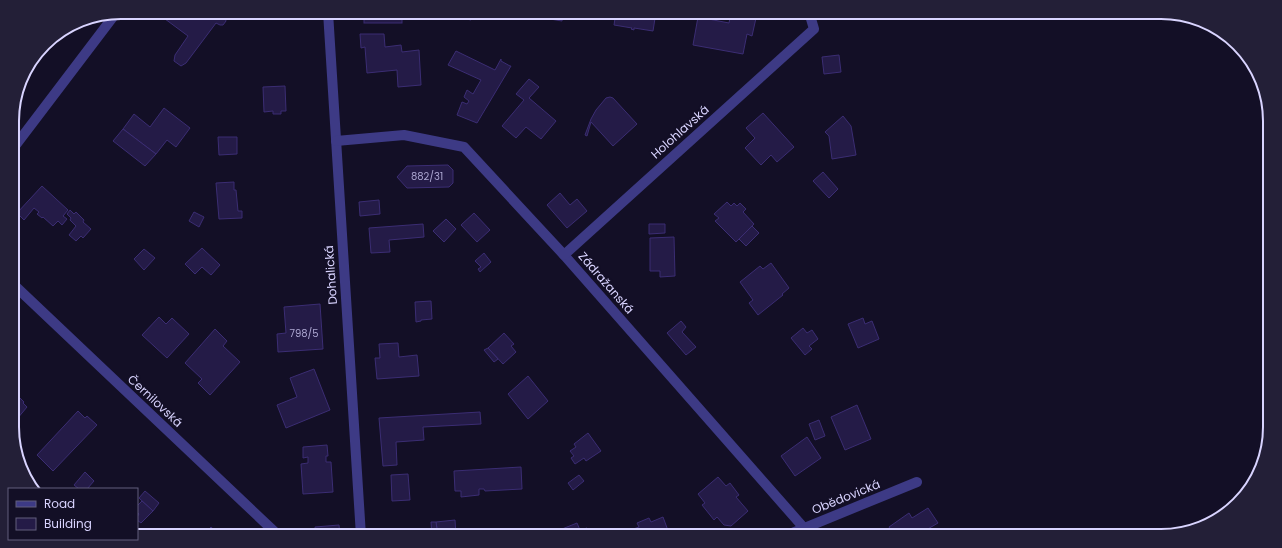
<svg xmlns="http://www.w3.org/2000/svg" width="1282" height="548" font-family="Poppins,sans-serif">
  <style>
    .building { fill: #241b47; stroke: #3b2d73 }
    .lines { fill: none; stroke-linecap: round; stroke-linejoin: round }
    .street { stroke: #3d3a85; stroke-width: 10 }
    .labels { text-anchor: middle; stroke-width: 4; stroke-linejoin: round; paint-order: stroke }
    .number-label { font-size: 10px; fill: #aca6d1 }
    .street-label { font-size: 12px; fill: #d9d4ff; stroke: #130f26 }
    .rim { fill: none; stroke: #d9d4ff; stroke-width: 2 }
  </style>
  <rect width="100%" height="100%" fill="#130f26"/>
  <!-- building -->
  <g class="building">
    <path d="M164 12H224L222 15 225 17 226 21 223 25H220L216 23 186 63 181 66 174 61 175 55 188 36 161 16Z"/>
    <rect x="364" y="12" width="38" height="11"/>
    <path d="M451 12H479V17L473 16V18L471 20 462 18 461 14Z"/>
    <path d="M520 12H563L562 21 520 14Z"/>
    <path d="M616 12H656L653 31 634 28V30L631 29 632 28 614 25Z"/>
    <path d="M731 13 756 18 752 36 747 34 743 54 693 45 698 17 729 23Z"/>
    <path d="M360 34H384L385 47 401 45 402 52 419 50 421 85 398 87 397 70 367 73 365 47 361 48Z"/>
    <path d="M456 51 495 70 501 59V61L510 66H511L477 123 457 115 462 102 467 104 469 101 464 97 467 90 473 94 481 80 448 65Z"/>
    <path d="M839 55 841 72 824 74 822 57Z"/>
    <path d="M529 79 539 87 529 98 556 121 541 139 526 127 516 138 502 126 524 100 516 94Z"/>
    <path d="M285 86 286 111H281V114H273V111L264 112 263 87Z"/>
    <path d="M610 97 613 98 637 124 613 146 591 122 587 136 585 135 591 119 596 110 606 98Z"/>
    <path d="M164 108 190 128 176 147 167 140 156 154 123 129 134 114 150 127Z"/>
    <path d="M763 113 794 147 777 162 771 155 761 165 745 148 755 138 746 128Z"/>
    <path d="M843 116 851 126 856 155 832 159 829 136 825 132Z"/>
    <path d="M123 129 156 154 145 166 113 141Z"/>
    <path d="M218 137H237V154L219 155Z"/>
    <path d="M448 165 453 170V183L449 187 407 188 397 177 407 166Z"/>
    <path d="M823 172 838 189 829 198 813 181Z"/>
    <path d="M234 182V190H236L238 211H242V218L219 219 216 183Z"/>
    <path d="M42 186 68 210 63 216 67 219 62 225 58 221 53 226 43 217 42 218 37 214 39 212 34 208 24 220 17 213Z"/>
    <path d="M560 193 570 205 577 199 587 211 567 228 547 205Z"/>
    <path d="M379 200 380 214 360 216 359 202Z"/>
    <path d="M727 202 731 206 734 203 737 206 740 203 746 209 743 212 754 224 736 242 715 221 719 218 714 214Z"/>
    <path d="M70 210 74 214 76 212 84 220 83 222 91 229 83 238 81 236 76 241 69 235 76 226 70 220 71 218 67 214Z"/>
    <path d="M194 212 204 217 199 227 189 221Z"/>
    <path d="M474 213 490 230 477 242 461 225Z"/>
    <path d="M446 219 456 229 444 242 433 231Z"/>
    <path d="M423 224 424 237 389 240 390 252 371 253 369 228Z"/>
    <path d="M649 224H665V233L649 234Z"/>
    <path d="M752 226 759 233 746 246 739 239Z"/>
    <path d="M674 237 675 276 660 277V271H650V238Z"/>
    <path d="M202 248 220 265 211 275 202 267 195 274 185 264Z"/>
    <path d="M144 249 155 258 144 270 134 259Z"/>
    <path d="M484 253 491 262 480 272 478 269 481 267 475 261Z"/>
    <path d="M771 263 789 288 782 294 783 295 758 315 749 303 753 300 740 282 760 266 763 269Z"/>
    <path d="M431 301 432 319 421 320V321L416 322 415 302Z"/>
    <path d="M320 304 323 349 278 352 277 334 286 333 284 307Z"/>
    <path d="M159 317 166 324 172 318 189 334 167 358 142 335Z"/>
    <path d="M863 318 865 324 872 321 879 339 858 348 848 324Z"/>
    <path d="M681 321 686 327 682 332 696 347 686 355 667 333Z"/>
    <path d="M803 328 807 333 812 330 818 339 809 346 812 349 805 355 791 338Z"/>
    <path d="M215 329 227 341 223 346 240 362 210 395 198 383 202 379 185 363Z"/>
    <path d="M504 333 514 344 511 346 516 352 503 364 488 348Z"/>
    <path d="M398 343 399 357 417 355 419 376 377 379 375 358H380L379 344Z"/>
    <path d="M488 348 498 359 494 362 484 350Z"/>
    <path d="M314 369 330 410 286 428 277 405 297 397 290 378Z"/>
    <path d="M528 376 548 401 528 419 508 394Z"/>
    <path d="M13 391 24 402 23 403 27 407 17 419 13 415Z"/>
    <path d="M857 405 871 439 845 450 831 417Z"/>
    <path d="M78 411 85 418 87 416 97 425 53 471 37 455Z"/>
    <path d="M480 412 481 424 423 427 424 440 396 442 397 465 383 466 379 418Z"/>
    <path d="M819 420 825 436 815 440 809 424Z"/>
    <path d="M588 433 601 451 586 461 584 458 575 464 571 458 574 456 570 451 576 447 574 444Z"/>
    <path d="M807 437 821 458 795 476 781 456Z"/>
    <path d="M327 445 328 456H326V462H331L333 492 303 494 301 464 308 463V457L303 458V447Z"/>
    <path d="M521 467 522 489 485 491 484 489H479V495L461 497V491H455L454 471Z"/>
    <path d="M85 472 94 481 87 489H79L74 485Z"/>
    <path d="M408 474 410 500 392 501 391 475Z"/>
    <path d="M579 475 584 481 573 490 568 483Z"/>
    <path d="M718 477 726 486 730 483 739 495 736 497 748 511 731 526 724 525 717 517 714 520 702 505 705 503 698 494Z"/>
    <path d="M145 491 159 503 153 511 139 498Z"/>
    <path d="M142 501 153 511 141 523 137 520V517L139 514 137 512V506Z"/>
    <path d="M928 508 938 523 926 530 929 535 933 533 934 536H895L889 527 909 513 912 518Z"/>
    <path d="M663 517 670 536H629L628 531 639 527 637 523 649 518 651 522Z"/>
    <path d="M455 520 456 536H438L436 522Z"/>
    <path d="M431 522H436L438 536H432Z"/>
    <path d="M577 523 580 530 587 528 588 532 591 531 593 536H565L562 529Z"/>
    <path d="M339 525 340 536H316L315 527Z"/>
    <path d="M211 527 221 536H202Z"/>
  </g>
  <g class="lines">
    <!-- street -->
    <g class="street">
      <path d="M328 12 361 536"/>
      <path d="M336 141 404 135 464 147 564 255 811 536"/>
      <path d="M12 150 116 13"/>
      <path d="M564 255 814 29 809 12"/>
      <path d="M13 284 279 536"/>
      <path d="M785 536 917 482"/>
    </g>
  </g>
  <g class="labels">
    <!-- number labels -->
    <g class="number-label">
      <text x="427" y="180">882/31</text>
      <text x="304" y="337">798/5</text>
    </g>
    <!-- street labels -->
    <g class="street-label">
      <text transform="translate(680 132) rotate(-42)" y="4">Holohlavská</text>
      <text transform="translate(331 275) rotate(-94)" y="4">Dohalická</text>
      <text transform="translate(606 283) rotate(49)" y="4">Zádražanská</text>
      <text transform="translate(155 401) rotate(43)" y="4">Černilovská</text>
      <text transform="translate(846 497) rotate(-22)" y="4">Obědovická</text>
    </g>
  </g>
  <!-- crop -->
  <path d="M0 0H1282V548H0ZM121 19H1161A102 102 0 0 1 1263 121V427A102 102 0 0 1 1161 529H121A102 102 0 0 1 19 427V121A102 102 0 0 1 121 19Z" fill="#231f37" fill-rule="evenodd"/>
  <path class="rim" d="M121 19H1161A102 102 0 0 1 1263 121V427A102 102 0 0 1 1161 529H121A102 102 0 0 1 19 427V121A102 102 0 0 1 121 19Z"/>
  <!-- legend -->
  <rect x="8" y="488" width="130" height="52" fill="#130f26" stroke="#625e7d"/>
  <rect x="16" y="501" width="20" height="6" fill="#3d3a85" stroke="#625e7d"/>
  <text x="44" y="508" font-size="12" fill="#d9d4ff">Road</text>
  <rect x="16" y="518" width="20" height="12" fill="#241b47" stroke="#625e7d"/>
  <text x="44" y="528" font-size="12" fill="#d9d4ff">Building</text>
</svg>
